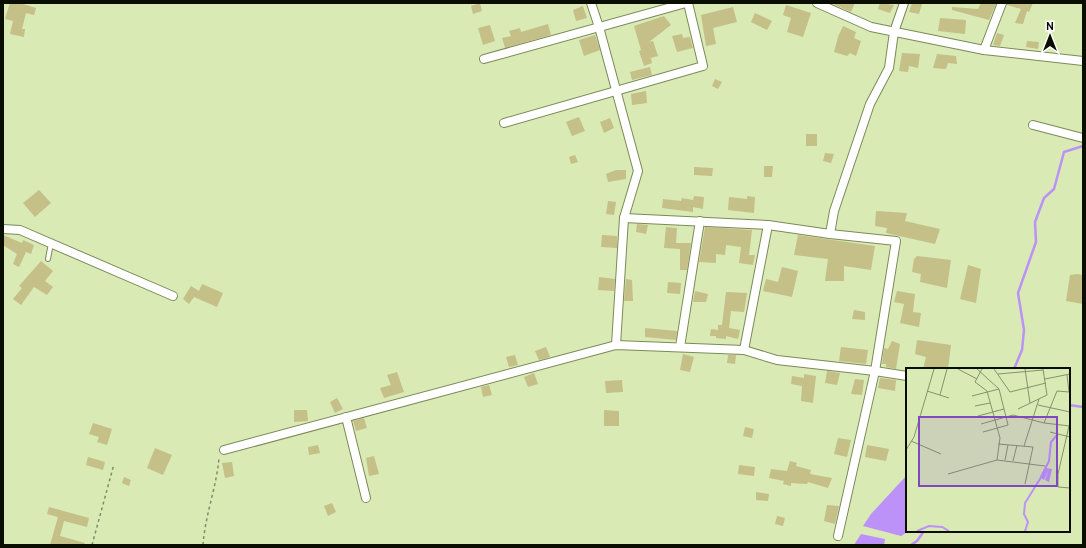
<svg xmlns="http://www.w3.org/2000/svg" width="1086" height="548" font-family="Overpass,sans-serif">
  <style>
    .water { fill: #bc91f8 }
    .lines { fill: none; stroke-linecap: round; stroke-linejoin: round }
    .stream { stroke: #bc91f8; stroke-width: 2.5 }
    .building { fill: #c5bf88 }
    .service-casing { stroke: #7b8a58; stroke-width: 6 }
    .minor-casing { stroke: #7b8a58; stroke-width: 10 }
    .path { stroke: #818c68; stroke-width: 1.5; stroke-dasharray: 3 3; stroke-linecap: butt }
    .service { stroke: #fff; stroke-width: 4 }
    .minor { stroke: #fff; stroke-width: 8 }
    .inset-river { fill: none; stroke: #bc91f8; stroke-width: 2 }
    .inset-road { fill: none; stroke: #86926d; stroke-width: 1 }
    .view { fill: #8049c0; fill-opacity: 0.15; stroke: #8049c0; stroke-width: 2 }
    .inset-edge { fill: none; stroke: #090e00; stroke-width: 2 }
  </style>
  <rect width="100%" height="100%" fill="#d9eab5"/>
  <!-- water -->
  <g class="water">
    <path d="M907 475V531H909L901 536 863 526 871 514Z"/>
    <path d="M861 534 885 539 884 545H854Z"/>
  </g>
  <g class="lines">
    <!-- stream -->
    <g class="stream">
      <path d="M1014 369 1022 350 1024 330 1018 293 1036 242 1035 222 1044 198 1054 189 1064 152 1083 146"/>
      <path d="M1069 405 1083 407"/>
      <path d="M911 545 917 541 924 531"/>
    </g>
  </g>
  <!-- building -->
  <g class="building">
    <path d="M10 3H20L36 8 34 15 26 13 22 29H25L24 37 10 34 13 21 5 19Z"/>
    <path d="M480 3 482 11 473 14 471 6Z"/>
    <path d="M831 3H855L851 12Z"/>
    <path d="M880 3 894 5 890 13 878 9Z"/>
    <path d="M912 3 922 4 919 14 909 12Z"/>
    <path d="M981 3 996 4 989 20 952 10V7L978 9Z"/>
    <path d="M1007 3H1033L1029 12 1027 11 1023 24 1015 23 1021 9 1007 5Z"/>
    <path d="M786 5 811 13 803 37 787 32 791 18 783 15Z"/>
    <path d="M583 6 587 18 576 21 573 10Z"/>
    <path d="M733 7 737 22 713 28 716 44 706 46 701 15Z"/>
    <path d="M755 13 772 21 767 30 751 22Z"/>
    <path d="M664 16 671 25 649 42 653 41 658 56 651 58 652 63 644 66 639 51 641 50 634 26Z"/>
    <path d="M940 18 966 20 965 34 938 31Z"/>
    <path d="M548 24 551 35 505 48 502 38 511 36 509 31 520 28 521 32Z"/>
    <path d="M490 25 495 41 483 45 478 28Z"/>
    <path d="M843 26 856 32 854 38 861 41 856 56 850 53 847 56 834 52 838 37Z"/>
    <path d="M997 33 1004 35 1000 46 993 45Z"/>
    <path d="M682 34 683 38 690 37 693 48 677 52 672 36Z"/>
    <path d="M595 35 600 50 584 56 579 40Z"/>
    <path d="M1027 41 1039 42 1038 49 1026 47Z"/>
    <path d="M902 53 920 54 918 68 909 66 908 72 899 71Z"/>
    <path d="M937 54 956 56 957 64 948 63 946 69 933 68Z"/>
    <path d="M650 67 652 75 632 80 630 72Z"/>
    <path d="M715 79 722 82 718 89 712 86Z"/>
    <path d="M646 91 647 103 632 105 631 94Z"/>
    <path d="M579 117 585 131 572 136 566 122Z"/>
    <path d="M610 118 614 128 604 133 600 122Z"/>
    <rect x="806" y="134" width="11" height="12"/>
    <path d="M825 153 834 154 831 163 823 161Z"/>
    <path d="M575 155 578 162 571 164 569 157Z"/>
    <path d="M764 166H773L772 177H764Z"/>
    <path d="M694 167 713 168 712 176 694 175Z"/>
    <path d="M616 170H626V179L608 182 606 174Z"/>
    <path d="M39 190 51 203 35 217 23 203Z"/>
    <path d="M694 196 704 197 703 209 693 207V212L662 208 663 199 681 201 682 198 693 200Z"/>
    <path d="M747 196 755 197 754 213 728 210 729 197 747 199Z"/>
    <path d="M608 201 616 202 614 215 606 214Z"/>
    <path d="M876 211 907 213 905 221 940 229 935 244 886 233 887 228 875 226Z"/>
    <path d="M637 224 648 225 646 234 636 232Z"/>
    <path d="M666 227 677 228 676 243H691L687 270H680V249L664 248Z"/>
    <path d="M705 227 752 230 749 255H755L753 265 739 263 741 247 726 245 725 255 716 254V263L699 262Z"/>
    <path d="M3 235 22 243 23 240 34 245 31 254 26 252 19 267 13 264 17 254 3 245Z"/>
    <path d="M602 235 617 236V248L601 247Z"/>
    <path d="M798 235 875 246 871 270 844 266V281H825L828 259 794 255Z"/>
    <path d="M917 256 951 260 947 288 920 282 921 274 912 272 914 259Z"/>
    <path d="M41 261 53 271 45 281 53 287 47 295 34 287 21 305 13 299 22 288 19 286Z"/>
    <path d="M968 265 981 269 976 303 960 299Z"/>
    <path d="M782 267 798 271 792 297 763 291 766 279 778 282Z"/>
    <path d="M1077 274 1083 275V304L1066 301 1070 275Z"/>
    <path d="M599 277 615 279 614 291 598 290Z"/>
    <path d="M626 279 632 280 633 301H624Z"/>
    <path d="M668 282 681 283 680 294 667 293Z"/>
    <path d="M202 284 223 293 217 307 194 297 189 304 183 299 191 286 199 291Z"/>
    <path d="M695 291 708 294 706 302H693Z"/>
    <path d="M897 291 915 294 913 312 921 313 919 327 900 323 904 304 894 302Z"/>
    <path d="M726 292 747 293 744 312 731 311 729 328 740 330 738 339 726 336V339L716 338V336H710L711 329 718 330V325H722Z"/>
    <path d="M854 310 865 312V320L852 319Z"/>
    <path d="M645 328 677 331 676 340 645 337Z"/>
    <path d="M917 340 951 345 948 369H923L926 357 915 354Z"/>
    <path d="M892 341 900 344 896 369 886 367V364H882L884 348 888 349Z"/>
    <path d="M546 347 550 357 539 360 535 351Z"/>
    <path d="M841 347 868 350 866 364 839 361Z"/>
    <path d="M683 354 694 357 690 372 680 370Z"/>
    <path d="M515 355 518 365 509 367 506 357Z"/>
    <path d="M728 355H736L735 364 727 363Z"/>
    <path d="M827 371 840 373 837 385 825 383Z"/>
    <path d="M397 372 404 392 384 398 380 388 391 385 387 375Z"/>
    <path d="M534 373 538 384 528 387 524 377Z"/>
    <path d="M804 374 816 376 813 403 801 401 802 386 791 384 792 376 804 378Z"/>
    <path d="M880 378 896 380 895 391 878 388Z"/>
    <path d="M855 379 864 380 862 395 851 394Z"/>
    <path d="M622 380 623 392 606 393 605 381Z"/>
    <path d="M489 385 492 395 483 397 481 387Z"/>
    <path d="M337 398 343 409 335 413 330 402Z"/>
    <path d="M294 410H307L308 421 294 422Z"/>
    <path d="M604 410 619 411V426H604Z"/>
    <path d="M364 418 367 428 356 431 353 421Z"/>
    <path d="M93 423 112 429 107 445 97 442 99 437 89 434Z"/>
    <path d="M745 427 754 429 752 438 743 436Z"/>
    <path d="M838 438 851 440 847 457 834 454Z"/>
    <path d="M318 445 320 453 309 455 308 447Z"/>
    <path d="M867 445 889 449 886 461 865 457Z"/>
    <path d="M155 448 172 455 163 475 147 468Z"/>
    <path d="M374 456 379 474 369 476 366 458Z"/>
    <path d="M88 457 105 462 103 470 86 465Z"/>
    <path d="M790 461 797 463 796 466 811 470 810 474 832 478 828 488 808 482 807 484 791 483V486L783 484 784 481 769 478 771 469 787 471Z"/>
    <path d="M232 462 234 476 225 478 222 463Z"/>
    <path d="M739 465 755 467 754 476 738 474Z"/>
    <path d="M124 477 131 480 129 486 122 483Z"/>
    <path d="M756 492 769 494 768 501 756 500Z"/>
    <path d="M332 503 336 512 328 516 324 506Z"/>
    <path d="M827 505 839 506 835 524 824 521Z"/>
    <path d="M49 507 89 518 87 527 64 521 60 536 85 543 84 545H50L58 517 47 514Z"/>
    <path d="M777 516 785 518 783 526 775 524Z"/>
  </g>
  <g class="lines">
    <!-- service casing -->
    <g class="service-casing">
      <path id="service" d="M48 259 51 243"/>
    </g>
    <!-- minor casing -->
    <g class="minor-casing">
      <g id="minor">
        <path d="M591 3 599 27 638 171 624 218 616 345"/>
        <path d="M817 3 871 27 984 50 1083 61"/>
        <path d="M984 50 1002 3"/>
        <path d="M484 59 686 3"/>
        <path d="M504 123 703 66 688 3"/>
        <path d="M1033 125 1083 138"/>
        <path d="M624 218 768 225 830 234 896 241 875 371 838 536"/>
        <path d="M3 229 20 230 173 296"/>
        <path d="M830 234 834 211 870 104 889 68 894 32 904 3"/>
        <path d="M680 347 700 221"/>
        <path d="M744 350 768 225"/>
        <path d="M346 417 366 498"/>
        <path d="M224 450 616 345 744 350 777 360 875 371 907 376"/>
      </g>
    </g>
    <!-- path -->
    <g class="path">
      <path d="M92 545 114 464"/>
      <path d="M203 545C205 515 217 486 219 457"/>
    </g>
    <!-- service -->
    <use href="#service" class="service"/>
    <!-- minor -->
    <use href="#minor" class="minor"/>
  </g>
  <!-- overview -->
  <g transform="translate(906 368)">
    <rect width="164" height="164" fill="#d9eab5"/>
    <path d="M140 100 146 101 143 114 139 112 143 101 138 112 135 110Z" fill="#bc91f8"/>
    <path class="inset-river" d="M11 163 23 158 36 159 43 163M119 163 122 154 118 146 119 135 134 111 143 93 145 74 152 66"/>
    <path class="inset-road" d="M52 1 71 11M71 1 93 21 102 57 77 64M76 1 69 14 81 23 94 70 91 92M88 1 104 24 140 15M119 1 124 35M92 6 137 2M139 11 164 6M21 23 43 30M34 27 41 1M66 28 93 21M132 37 164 44M69 38 84 35M112 41 141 27 137 1M72 48 98 41M138 55 151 23 163 24 161 7M75 56 107 47 138 55 164 58M163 58 152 106V119L164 120M144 64 164 69M5 73 35 86M92 76 127 79 119 116M118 78 133 31M0 82 8 69 28 1M99 92 102 77M107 93 111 77M42 106 91 92 139 98"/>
    <path class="view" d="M13 49H151V118H13Z"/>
    <rect width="164" height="164" class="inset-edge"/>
  </g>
  <!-- border -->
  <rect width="1086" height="548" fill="none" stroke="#090e00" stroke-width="8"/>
  <!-- north arrow -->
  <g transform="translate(1050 36)" stroke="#ffffff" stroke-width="3" paint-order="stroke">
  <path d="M0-3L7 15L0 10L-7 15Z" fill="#090e00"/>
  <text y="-6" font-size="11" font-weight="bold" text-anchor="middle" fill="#090e00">N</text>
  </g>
</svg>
